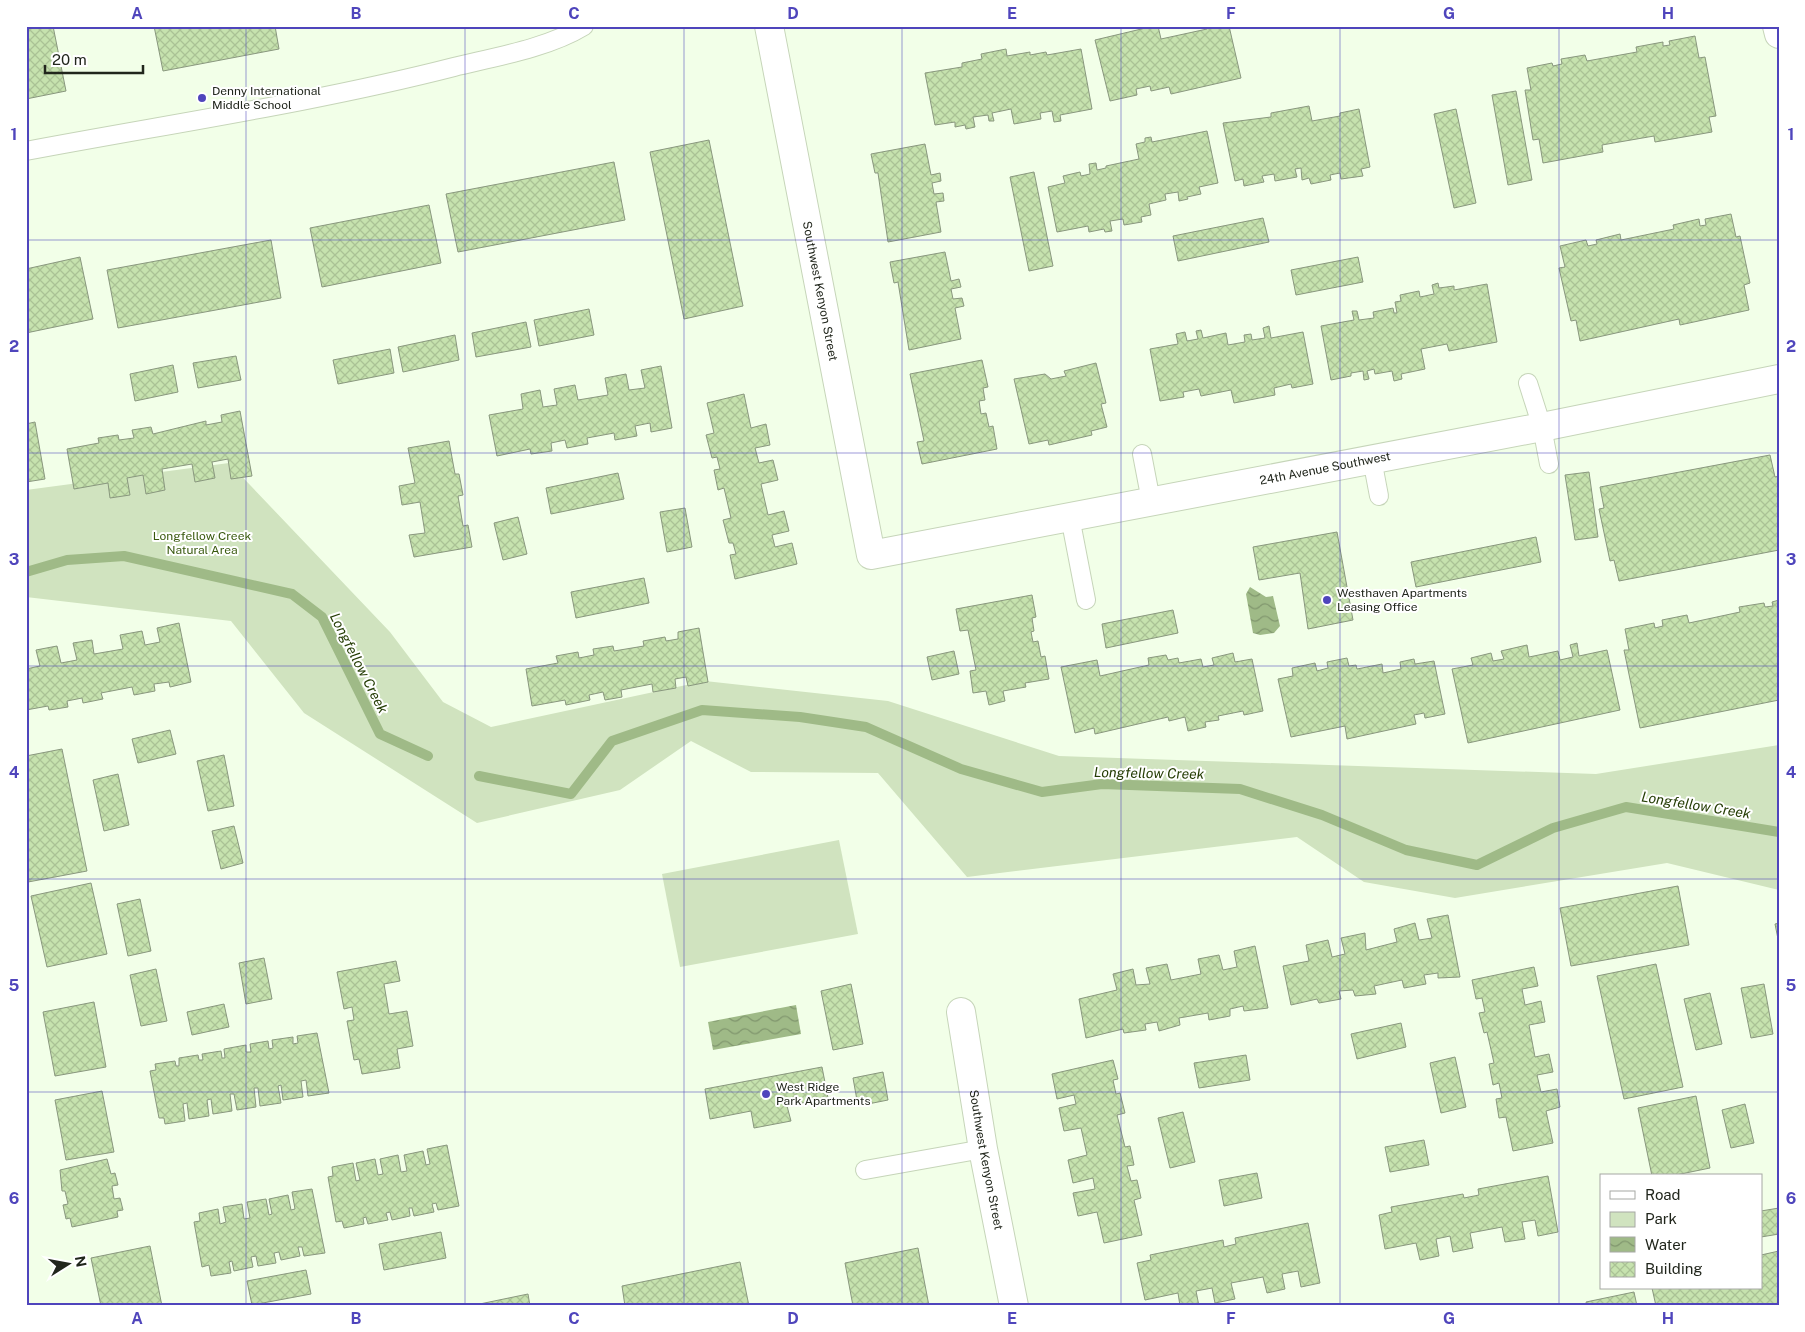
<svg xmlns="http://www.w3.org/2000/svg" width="1805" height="1332" font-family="'Public Sans',sans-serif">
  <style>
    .park { fill: #d0e3bf }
    .water { fill: url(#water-waves) }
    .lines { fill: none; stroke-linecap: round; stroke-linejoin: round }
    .stream { stroke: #9fba87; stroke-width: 10 }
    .building { fill: url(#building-cross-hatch); stroke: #89977e }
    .service-casing { stroke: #c6d5b9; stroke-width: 20 }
    .minor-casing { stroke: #c6d5b9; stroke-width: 30 }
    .tertiary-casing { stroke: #c6d5b9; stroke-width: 30 }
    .service { stroke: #fff; stroke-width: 18 }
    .minor { stroke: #fff; stroke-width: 28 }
    .tertiary { stroke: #fff; stroke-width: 28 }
    .grid { fill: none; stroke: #4f45bc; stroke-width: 1; stroke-opacity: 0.55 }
    .poi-dot { fill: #4f45bc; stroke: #fff; stroke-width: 2 }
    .labels { text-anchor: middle; stroke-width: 4; stroke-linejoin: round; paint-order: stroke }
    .poi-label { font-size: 12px; fill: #21261c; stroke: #fff; text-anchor: start }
    .street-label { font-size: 12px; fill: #21261c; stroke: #fff }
    .park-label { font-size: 12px; fill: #39590e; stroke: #fff }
    .water-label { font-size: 14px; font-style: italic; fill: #253d05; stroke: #fff }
    .neatline { fill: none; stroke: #4f45bc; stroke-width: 2 }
    .grid-label { font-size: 16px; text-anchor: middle; font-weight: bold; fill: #4f45bc }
  </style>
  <defs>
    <pattern id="water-waves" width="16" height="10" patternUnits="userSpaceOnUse" patternTransform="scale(1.25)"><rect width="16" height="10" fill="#9fba87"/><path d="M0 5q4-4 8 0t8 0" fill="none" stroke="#81976e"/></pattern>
    <pattern id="building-cross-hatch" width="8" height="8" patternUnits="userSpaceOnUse" patternTransform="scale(1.25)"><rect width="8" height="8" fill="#c6e2ae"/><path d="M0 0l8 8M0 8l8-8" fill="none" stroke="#aac295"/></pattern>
  </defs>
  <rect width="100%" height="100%" fill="#f2ffe8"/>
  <!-- park -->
  <g class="park">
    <path d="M229 463 390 632 443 702 491 727 705 681 888 701 1059 756 1596 774 1779 745V890L1667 863 1455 898 1364 882 1297 837 967 877 878 773 751 772 691 741 620 790 477 823 304 713 231 621 26 597V490Z"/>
    <path d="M839 840 858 934 680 967 662 874Z"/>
  </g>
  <!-- water -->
  <g class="water">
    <path d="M1250 587 1266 597 1273 596 1280 626 1274 633 1260 635 1253 633 1246 594Z"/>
    <path d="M796 1005 801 1034 713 1050 708 1022Z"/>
  </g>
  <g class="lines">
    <!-- stream -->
    <g class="stream">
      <path d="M26 572 67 560 124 556 292 594 322 617 380 734 428 756"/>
      <path d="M479 776 571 794 612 741 702 710 800 717 866 727 961 769 1042 792 1102 784 1240 789 1322 815 1406 850 1477 865 1553 828 1626 807 1779 832"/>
    </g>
  </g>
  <!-- building -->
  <g class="building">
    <path d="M26 26H53L66 91 26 99Z"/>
    <path d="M154 26H275L279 49 163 71Z"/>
    <path d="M1154 26H1158L1161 39 1207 29 1206 26H1229L1241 78 1171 94 1169 87 1151 91 1150 86 1136 89 1137 95 1110 101 1095 40Z"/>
    <path d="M1695 36 1699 58 1705 57 1716 116 1709 117 1712 132 1655 142 1654 136 1602 145 1603 152 1543 163 1539 139 1533 140 1525 90H1531L1527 68 1552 63 1553 66 1562 64 1561 59 1585 55 1587 61 1637 52 1636 47 1663 42V46L1670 45 1669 41Z"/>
    <path d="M1006 49 1007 56 1030 52V55L1046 52 1047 55 1081 49 1092 109 1060 115 1061 121 1054 122 1052 111 1040 113 1041 119 1014 124 1011 109 992 113 994 121H989L988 115 973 117 975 127 966 129 965 125 955 127V122L935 125 925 73 962 67V63L982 59 981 54Z"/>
    <path d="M1516 91 1532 180 1508 185 1492 95Z"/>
    <path d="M1309 106 1312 121 1340 116V113L1359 109 1370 167 1361 169 1363 176 1341 179 1340 173 1330 175 1331 180 1311 184 1309 178 1302 180 1301 168 1295 169 1297 177 1275 181 1274 174 1262 176 1264 182 1244 186 1243 179 1235 181 1223 123 1271 117V113Z"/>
    <path d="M1456 109 1476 203 1454 208 1434 114Z"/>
    <path d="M1207 131 1218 183 1199 187 1201 194 1187 197 1188 199 1179 201 1178 192 1165 194 1166 200 1149 204 1151 215 1141 217 1142 222 1124 225 1123 219 1110 221 1112 231 1105 232 1104 229 1089 232 1088 226 1057 232 1048 187 1065 183 1063 176 1080 172 1081 176 1090 174 1089 164 1096 163 1097 170 1106 168V166L1139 159 1136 144 1145 142V138L1151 137 1152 142Z"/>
    <path d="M709 140 743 306 684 319 650 152Z"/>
    <path d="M925 144 931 175 940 173 941 181 932 183 934 194 943 193 944 201 936 202 941 232 888 242 878 173H875L871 154Z"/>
    <path d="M614 162 625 220 458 252 446 194Z"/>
    <path d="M1034 172 1053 266 1029 271 1010 177Z"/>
    <path d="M429 205 441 263 322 287 310 228Z"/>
    <path d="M1731 214 1736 237 1740 236 1750 283 1744 285 1749 310 1680 325 1679 319 1580 341 1576 320 1571 321 1559 268 1565 267 1560 246 1586 240 1588 246 1597 244 1596 240 1620 234 1621 240 1674 229 1673 225 1699 219 1700 226 1706 225 1705 219Z"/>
    <path d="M1263 218 1269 242 1178 261 1173 236Z"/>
    <path d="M271 240 281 298 118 328 107 270Z"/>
    <path d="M945 252 951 281 959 279 961 287 951 289 953 299 962 298 964 306 955 308 961 339 909 350 898 282 894 283 890 262Z"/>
    <path d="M80 257 93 319 26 333V269Z"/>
    <path d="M1358 257 1363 282 1296 295 1291 270Z"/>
    <path d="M1438 283 1439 288 1454 286V290L1487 284 1497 342 1449 351 1447 344 1421 349 1425 369 1401 374 1402 379 1394 381 1392 371 1375 374 1374 369 1367 371 1369 379 1364 380 1363 371 1351 373V376L1331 380 1321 326 1354 320 1352 311H1357L1359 320 1374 318 1373 312 1393 308 1394 313H1397L1395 302 1401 301 1400 295 1419 291 1420 297 1434 294 1432 285Z"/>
    <path d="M589 309 594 335 539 346 534 320Z"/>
    <path d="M526 322 531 347 476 357 472 333Z"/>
    <path d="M1269 326 1271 338 1303 332 1313 384 1292 388 1291 384 1274 388 1275 395 1234 403 1231 390 1201 396 1199 389 1183 392 1184 397 1160 401 1150 349 1178 344 1176 334 1185 332 1187 341 1198 339 1196 331 1201 330 1203 338 1226 333 1228 345 1245 342 1244 335 1251 334 1252 340 1265 338 1263 328Z"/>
    <path d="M455 335 459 360 403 372 398 347Z"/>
    <path d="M390 349 394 373 338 384 333 360Z"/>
    <path d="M236 356 241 380 198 388 193 363Z"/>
    <path d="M982 360 988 387 983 388 985 400 979 401 981 414 986 413 989 427 993 426 997 449 922 464 917 442 924 441 910 374Z"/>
    <path d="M1096 363 1106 403 1101 404 1107 427 1091 431 1092 435 1049 445 1048 440 1029 444 1014 379 1045 374 1051 379 1066 376 1064 371Z"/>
    <path d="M173 365 178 392 135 401 130 374Z"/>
    <path d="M661 366 672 428 651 432 650 423 635 426 637 436 615 440 614 433 587 438 588 444 567 448 565 440 551 443 552 451 531 454 530 449 497 456 489 415 523 409 521 394 540 390 543 407 557 405 554 389 575 385 578 400 608 395 605 378 626 374 629 390 645 388 641 370Z"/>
    <path d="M744 394 751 428 766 424 770 445 755 448 759 463 773 460 778 480 761 484 768 515 784 511 789 531 772 535 775 547 792 543 797 564 735 579 730 555 736 554 733 543H729L723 520 731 518 724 488 718 490 714 470 720 469 717 457 712 458 706 435 714 433 707 403Z"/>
    <path d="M240 411 252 476 231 479 228 459 212 462 215 478 195 482 192 464 162 469 165 490 146 494 143 475 127 478 130 495 110 498 108 483 74 489 67 449 99 443 98 438 118 435 119 440 134 438 132 430 151 427 153 434 206 421V425L222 422 221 415Z"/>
    <path d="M35 422 45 479 26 482V424Z"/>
    <path d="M449 441 455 474H459L463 495 458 496 463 526 468 525 472 547 414 557 409 535 425 533 420 502 402 505 399 486 415 483 408 448Z"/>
    <path d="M1770 455 1775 477 1779 476V550L1619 581 1614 560 1610 561 1599 509 1604 508 1600 487Z"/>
    <path d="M1589 472 1598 537 1575 540 1565 475Z"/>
    <path d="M618 473 624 499 551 514 546 488Z"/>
    <path d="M685 508 692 547 667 552 660 512Z"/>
    <path d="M518 517 527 554 503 560 494 523Z"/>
    <path d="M1337 532 1353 620 1308 629 1300 573 1259 580 1253 547Z"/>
    <path d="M1536 537 1541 562 1416 587 1411 562Z"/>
    <path d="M644 578 649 603 576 618 571 592Z"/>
    <path d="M1032 595 1036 617 1032 618 1034 631 1031 632 1033 642 1038 641 1041 657 1045 656 1049 679 1025 683 1026 687 1003 691 1005 701 989 705 986 691 973 693 970 671 976 670 968 630 960 631 956 609Z"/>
    <path d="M1779 600V700L1640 728 1624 650H1629L1625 629 1654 623 1655 628 1663 626 1662 620 1687 615 1689 623 1740 612 1739 607 1764 603 1765 607 1773 606 1772 602Z"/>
    <path d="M1173 610 1178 633 1106 648 1102 624Z"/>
    <path d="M179 623 191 682 170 687 169 682 154 684 155 691 134 695 132 687 101 693 103 699 83 703 82 698 67 701 68 707 49 710 48 706 26 710V669L40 666 36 650 57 646 61 663 77 660 73 643 92 640 94 654 123 649 120 635 142 631 145 645 160 642 157 628Z"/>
    <path d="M699 628 708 682 688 686 686 677 675 679 676 688 653 692 652 684 621 690 622 697 605 700 603 692 589 695 590 700 566 705 565 700 532 706 526 669 558 663 556 656 578 652 579 658 594 655 593 649 613 646 614 651 644 646 643 641 665 637 666 641 678 639V632Z"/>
    <path d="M1577 643 1579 656 1607 650 1620 710 1468 743 1452 669 1473 665 1471 658 1491 653 1493 661 1504 659 1501 651 1527 645 1529 657 1558 651 1560 660 1573 657 1570 645Z"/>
    <path d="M954 651 959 674 932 680 927 657Z"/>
    <path d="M1233 653 1235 662 1252 659 1263 711 1244 715 1243 711 1218 716 1219 720 1205 722 1206 727 1188 731 1185 717 1169 721 1168 717 1095 734 1094 728 1075 733 1061 667 1097 660 1100 676 1149 665 1148 658 1166 655 1168 660 1178 658 1179 663 1201 659 1203 667 1214 665 1212 658Z"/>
    <path d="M1347 658 1349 666 1356 665 1357 669 1382 664 1383 673 1401 669 1400 662 1414 659 1415 664 1434 661 1445 714 1425 718 1424 713 1414 715 1416 724 1347 739 1345 726 1291 737 1278 679 1293 676 1292 668 1315 663 1317 671 1328 668 1327 662Z"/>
    <path d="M170 730 176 754 138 763 132 739Z"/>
    <path d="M62 749 87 871 28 882 26 871V756Z"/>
    <path d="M224 755 234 806 208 811 197 761Z"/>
    <path d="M118 774 129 825 104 831 93 780Z"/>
    <path d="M234 826 243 863 221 869 212 831Z"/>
    <path d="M91 883 107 954 47 967 31 896Z"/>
    <path d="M1678 886 1689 945 1571 966 1560 908Z"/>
    <path d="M140 899 151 951 128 956 117 904Z"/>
    <path d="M1448 915 1460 977 1438 978V973L1424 975 1426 984 1404 988 1402 980 1374 986 1376 994 1355 996 1353 990 1339 991 1341 999 1319 1003 1317 999 1291 1005 1283 966 1309 961 1306 945 1328 940 1332 957 1345 954 1341 938 1365 933 1366 950 1397 942 1394 929 1415 923 1419 940 1432 938 1427 919Z"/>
    <path d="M1779 923V944L1775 924Z"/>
    <path d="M1255 946 1268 1008 1244 1011 1243 1006 1230 1009V1016L1209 1020 1208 1013 1179 1018 1180 1025 1159 1031 1157 1022 1145 1024 1146 1030 1124 1033 1123 1029 1086 1038 1079 999 1117 990 1113 974 1133 969 1136 985 1150 984 1146 968 1167 964 1171 980 1201 974 1198 959 1219 955 1223 970 1237 967 1234 951Z"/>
    <path d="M264 958 272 999 246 1004 239 963Z"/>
    <path d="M396 961 400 981 384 984 389 1014 407 1011 413 1046 397 1049 400 1068 362 1074 359 1059 354 1060 347 1021 354 1020 352 1007 344 1009 337 972Z"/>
    <path d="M1656 964 1683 1087 1624 1099 1597 976Z"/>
    <path d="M1534 967 1538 986 1522 989 1525 1005 1541 1001 1545 1022 1529 1025 1535 1057 1549 1054 1553 1072 1537 1075 1541 1092 1557 1089 1560 1107 1546 1111 1553 1143 1513 1151 1506 1117 1499 1118 1496 1099 1502 1098 1499 1083 1493 1085 1489 1064 1494 1063 1487 1032 1484 1033 1479 1013 1485 1012 1482 998 1476 999 1472 980Z"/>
    <path d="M156 969 167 1021 141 1026 130 975Z"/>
    <path d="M851 984 863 1044 833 1050 821 991Z"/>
    <path d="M1764 984 1773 1034 1751 1038 1741 988Z"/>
    <path d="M1710 993 1722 1044 1696 1050 1684 999Z"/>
    <path d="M94 1002 106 1067 55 1076 43 1012Z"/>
    <path d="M224 1004 229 1027 192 1035 187 1012Z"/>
    <path d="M1401 1023 1406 1047 1357 1059 1351 1034Z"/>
    <path d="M317 1033 329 1093 308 1096 306 1080 301 1081 303 1097 283 1100 281 1085 278 1086 281 1103 260 1106 258 1088H254L256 1107 237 1110 234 1094H230L232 1111 213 1114 211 1099 207 1100 209 1116 189 1119 187 1103 183 1104 185 1121 165 1124 164 1118H159L150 1071 156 1070 155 1064 175 1061 176 1066H179V1058L198 1055 199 1060H203L202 1054 221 1051 222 1058H225L224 1049 246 1045V1052H251L250 1044 268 1041 269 1049 273 1048 272 1040 293 1037V1044L298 1043 297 1036Z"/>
    <path d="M1246 1055 1250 1080 1199 1088 1194 1063Z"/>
    <path d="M1455 1057 1466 1107 1441 1113 1430 1063Z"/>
    <path d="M1113 1060 1118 1079 1113 1080 1116 1094 1120 1093 1125 1113 1117 1115 1125 1147 1130 1146 1134 1165 1127 1166 1131 1181 1137 1180 1141 1198 1134 1200 1142 1235 1104 1243 1097 1212 1078 1216 1073 1193 1095 1189 1093 1178 1073 1183 1068 1160 1087 1155 1081 1128 1064 1131 1059 1108 1076 1104 1074 1095 1057 1099 1052 1074Z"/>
    <path d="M822 1067 828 1098 787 1106 791 1121 754 1128 751 1111 710 1119 705 1089Z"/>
    <path d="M883 1072 888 1100 858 1106 853 1078Z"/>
    <path d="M102 1091 114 1152 66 1160 55 1100Z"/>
    <path d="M1696 1096 1710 1168 1671 1176H1652L1638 1108Z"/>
    <path d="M1745 1104 1754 1143 1731 1148 1722 1110Z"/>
    <path d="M1183 1112 1195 1162 1170 1168 1158 1118Z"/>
    <path d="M1424 1140 1429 1165 1390 1172 1385 1147Z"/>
    <path d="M447 1145 459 1206 438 1210 436 1203 432 1204 434 1212 414 1216 412 1208H409L410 1216 392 1220 390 1212 386 1213 388 1220 368 1224 366 1217 363 1218 364 1224 344 1228 342 1221 336 1222 328 1177 333 1176 332 1167 353 1163 356 1181 360 1180 356 1163 375 1159 378 1175 383 1174 380 1159 398 1155 401 1172 407 1171 404 1155 423 1151 426 1165 430 1164 427 1149Z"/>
    <path d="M107 1159 111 1174 115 1173 118 1185 112 1186 114 1199 120 1198 123 1210 117 1211 118 1217 72 1227 70 1218 66 1219 63 1205 68 1204 65 1191H62L60 1170Z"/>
    <path d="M1257 1173 1262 1198 1224 1206 1219 1180Z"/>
    <path d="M1548 1176 1558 1232 1538 1236 1535 1220 1522 1222 1525 1239 1505 1242 1502 1227 1470 1233 1473 1248 1453 1252 1450 1236 1436 1239 1439 1256 1420 1260 1416 1243 1385 1249 1379 1215 1392 1212 1391 1207 1463 1194 1464 1198 1479 1195 1478 1189Z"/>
    <path d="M312 1189 325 1253 304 1256 302 1247H298L300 1256 281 1260 279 1252 274 1253 276 1263 258 1266 256 1256 251 1257 253 1267 234 1271 232 1261 229 1262 231 1273 211 1276 209 1265 202 1267 194 1222 200 1221 199 1213 218 1209 220 1224 226 1222 223 1207 242 1204 244 1219 250 1218 247 1202 266 1199 269 1215 272 1214 269 1199 288 1195 291 1210 295 1209 292 1192Z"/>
    <path d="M1779 1208V1234L1761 1237V1211Z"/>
    <path d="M1308 1223 1320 1283 1301 1287 1298 1271 1282 1274 1285 1289 1267 1293 1263 1277 1231 1283 1235 1299 1215 1303 1212 1288 1196 1291 1199 1306H1180L1178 1293 1145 1300 1137 1263 1151 1260 1150 1255 1223 1240 1224 1247 1236 1244 1235 1238Z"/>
    <path d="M441 1232 446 1258 384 1270 379 1244Z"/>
    <path d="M150 1246 162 1306H101L91 1258Z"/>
    <path d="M918 1248 929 1306H853L845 1263Z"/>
    <path d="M1779 1251V1306H1656L1652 1288H1761V1255Z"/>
    <path d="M740 1262 749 1306H625L622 1286Z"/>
    <path d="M306 1270 311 1294 252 1305 247 1281Z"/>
    <path d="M1634 1292 1637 1306H1587L1586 1302Z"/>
    <path d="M528 1294 530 1306H470Z"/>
  </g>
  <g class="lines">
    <!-- service casing -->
    <g class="service-casing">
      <g id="service">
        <path d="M26 151C169 124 313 103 454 67 495 57 548 48 584 26"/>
        <path d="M1528 383 1542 427 1549 464"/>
        <path d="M1142 454 1151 501"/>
        <path d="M1372 459 1379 496"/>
        <path d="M1070 517 1086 600"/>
        <path d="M865 1170 983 1149"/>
      </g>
    </g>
    <!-- minor casing -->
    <g class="minor-casing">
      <g id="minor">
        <path id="s1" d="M769 26 871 555 1542 427 1779 379"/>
        <path id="s2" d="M961 1012 983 1149 1014 1306"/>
      </g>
    </g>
    <!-- tertiary casing -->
    <g class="tertiary-casing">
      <path id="tertiary" d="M1777 26 1779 34"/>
    </g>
    <!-- service -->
    <use href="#service" class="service"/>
    <!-- minor -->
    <use href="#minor" class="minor"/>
    <!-- tertiary -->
    <use href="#tertiary" class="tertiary"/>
  </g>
  <!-- grid -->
  <path class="grid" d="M246 26V1306M465 26V1306M684 26V1306M902 26V1306M1121 26V1306M1340 26V1306M1559 26V1306M26 240H1779M26 453H1779M26 666H1779M26 879H1779M26 1092H1779"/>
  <!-- markers -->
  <g class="poi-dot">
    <circle cx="202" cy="98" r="5"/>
    <circle cx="1327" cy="600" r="5"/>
    <circle cx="766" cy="1094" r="5"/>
  </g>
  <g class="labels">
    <!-- poi labels -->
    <g class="poi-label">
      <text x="212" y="95">Denny International<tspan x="212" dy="14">Middle School</tspan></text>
      <text x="1337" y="597">Westhaven Apartments<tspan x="1337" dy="14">Leasing Office</tspan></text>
      <text x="776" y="1091">West Ridge<tspan x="776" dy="14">Park Apartments</tspan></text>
    </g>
    <!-- street labels -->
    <g class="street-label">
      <text dy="4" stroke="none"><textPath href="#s1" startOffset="270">Southwest Kenyon Street</textPath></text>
      <text dy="4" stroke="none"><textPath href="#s1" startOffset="1001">24th Avenue Southwest</textPath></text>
      <text dy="4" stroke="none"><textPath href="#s2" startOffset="150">Southwest Kenyon Street</textPath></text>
    </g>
    <!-- park labels -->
    <g class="park-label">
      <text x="202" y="540">Longfellow Creek<tspan x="202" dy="14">Natural Area</tspan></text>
    </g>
    <!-- water labels -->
    <g class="water-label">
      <text transform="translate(359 663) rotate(63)" y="5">Longfellow Creek</text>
      <text transform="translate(1149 773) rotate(1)" y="5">Longfellow Creek</text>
      <text transform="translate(1696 805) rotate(9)" y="5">Longfellow Creek</text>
    </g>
  </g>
  <!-- border -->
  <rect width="1805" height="1332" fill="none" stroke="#ffffff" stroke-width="55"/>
  <!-- legend -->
  <rect x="1600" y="1174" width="162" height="115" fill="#ffffff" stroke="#a6a8a4"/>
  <rect x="1610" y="1191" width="25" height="8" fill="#ffffff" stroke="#a6a8a4"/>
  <text x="1645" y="1200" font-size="15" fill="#21261c">Road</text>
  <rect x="1610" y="1212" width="25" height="15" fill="#d0e3bf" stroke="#a6a8a4"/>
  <text x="1645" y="1224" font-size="15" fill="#21261c">Park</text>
  <rect x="1610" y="1237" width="25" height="15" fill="url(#water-waves)" stroke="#a6a8a4"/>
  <text x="1645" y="1250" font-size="15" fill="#21261c">Water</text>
  <rect x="1610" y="1262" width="25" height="15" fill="url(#building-cross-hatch)" stroke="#a6a8a4"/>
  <text x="1645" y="1274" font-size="15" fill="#21261c">Building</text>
  <!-- north arrow -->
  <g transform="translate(68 1264) rotate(79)" stroke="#ffffff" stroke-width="4" paint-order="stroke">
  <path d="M0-4L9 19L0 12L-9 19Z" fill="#21261c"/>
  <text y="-8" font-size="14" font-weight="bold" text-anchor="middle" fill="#21261c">N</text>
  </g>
  <!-- scale -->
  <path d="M45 65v8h98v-8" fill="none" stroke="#21261c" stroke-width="2.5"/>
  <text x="52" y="65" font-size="15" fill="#21261c" stroke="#ffffff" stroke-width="4" paint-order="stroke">20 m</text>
  <rect x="28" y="28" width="1750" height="1276" class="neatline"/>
  <g class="grid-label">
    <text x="137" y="19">A</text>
    <text x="356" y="19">B</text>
    <text x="574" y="19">C</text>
    <text x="793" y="19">D</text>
    <text x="1012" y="19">E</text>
    <text x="1231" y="19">F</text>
    <text x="1449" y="19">G</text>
    <text x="1668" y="19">H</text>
    <text x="14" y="140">1</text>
    <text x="1791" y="140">1</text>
    <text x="14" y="352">2</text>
    <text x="1791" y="352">2</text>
    <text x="14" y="565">3</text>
    <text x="1791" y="565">3</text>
    <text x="14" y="778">4</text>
    <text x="1791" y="778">4</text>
    <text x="14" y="991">5</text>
    <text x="1791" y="991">5</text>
    <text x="14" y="1204">6</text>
    <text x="1791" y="1204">6</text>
    <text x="137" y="1324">A</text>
    <text x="356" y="1324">B</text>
    <text x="574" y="1324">C</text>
    <text x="793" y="1324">D</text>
    <text x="1012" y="1324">E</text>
    <text x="1231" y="1324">F</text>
    <text x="1449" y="1324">G</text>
    <text x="1668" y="1324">H</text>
  </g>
</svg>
